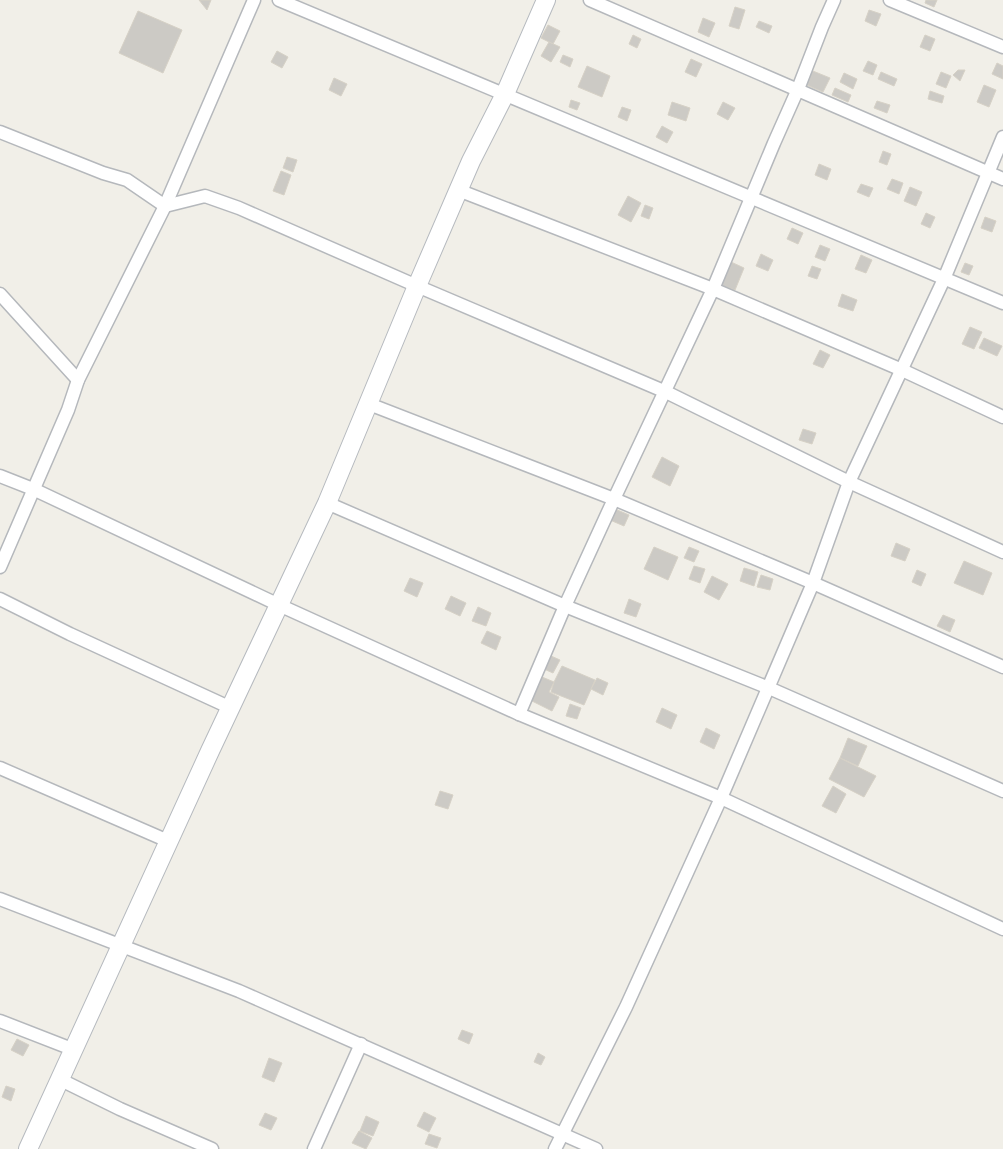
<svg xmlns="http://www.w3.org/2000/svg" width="1003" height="1149" font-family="'Archivo Narrow',sans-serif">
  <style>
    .building { fill: #cccac5; stroke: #d6d1c6 }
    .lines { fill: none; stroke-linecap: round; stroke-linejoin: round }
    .street-casing { stroke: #b5b8bc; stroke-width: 15 }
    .secondary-casing { stroke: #b6babf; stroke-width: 20 }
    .street { stroke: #fff; stroke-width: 12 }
    .secondary { stroke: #fff; stroke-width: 18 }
  </style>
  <rect width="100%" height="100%" fill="#f1efe8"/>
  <!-- building -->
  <g class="building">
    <path d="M199 0H211L207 10Z"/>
    <path d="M926 0H937L934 7 925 3Z"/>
    <path d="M735 7 745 10 739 29 729 26Z"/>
    <path d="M869 10 881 14 876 26 865 21Z"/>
    <path d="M138 11 182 30 163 73 119 53Z"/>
    <path d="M703 18 715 23 709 37 698 32Z"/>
    <path d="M759 21 772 26 769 33 756 27Z"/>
    <path d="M548 25 560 31 553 44 541 38Z"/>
    <path d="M633 35 641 39 637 48 629 44Z"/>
    <path d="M925 35 935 39 930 51 920 47Z"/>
    <path d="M549 42 560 47 551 62 541 56Z"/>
    <path d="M277 51 288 57 282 68 271 62Z"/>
    <path d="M563 55 573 59 570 67 560 62Z"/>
    <path d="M691 59 702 64 696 77 685 72Z"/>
    <path d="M868 61 877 65 873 75 863 71Z"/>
    <path d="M997 63 1003 66V79L992 74Z"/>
    <path d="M587 66 610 76 602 97 578 87Z"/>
    <path d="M808 69 830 78 823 92 802 83Z"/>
    <path d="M958 70H965L960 81 953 75Z"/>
    <path d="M881 72 897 79 894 86 878 79Z"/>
    <path d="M941 72 951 76 946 88 936 84Z"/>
    <path d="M844 73 857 79 853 89 840 82Z"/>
    <path d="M334 78 347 84 341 96 329 90Z"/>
    <path d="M984 85 996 90 989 107 977 102Z"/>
    <path d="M835 88 851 95 848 102 832 95Z"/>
    <path d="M930 91 944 96 942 103 928 99Z"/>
    <path d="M571 100 580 103 577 110 569 107Z"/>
    <path d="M877 101 890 105 887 113 874 108Z"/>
    <path d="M672 102 690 108 686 121 668 115Z"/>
    <path d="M723 102 735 108 728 120 717 114Z"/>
    <path d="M622 107 631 110 627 121 618 117Z"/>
    <path d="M662 126 673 132 667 143 656 137Z"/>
    <path d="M883 151 891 154 887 165 879 162Z"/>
    <path d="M287 157 297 160 293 172 283 168Z"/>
    <path d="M819 164 831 169 827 180 815 175Z"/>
    <path d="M281 171 291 175 284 195 273 191Z"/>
    <path d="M892 179 903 183 899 194 887 189Z"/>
    <path d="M861 184 873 188 869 197 857 192Z"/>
    <path d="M910 187 922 192 916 206 904 201Z"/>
    <path d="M628 196 641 203 631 222 618 215Z"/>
    <path d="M645 205 653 208 649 219 641 216Z"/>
    <path d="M926 213 935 217 930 228 921 224Z"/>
    <path d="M985 217 996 221 992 232 981 228Z"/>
    <path d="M792 228 803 233 798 244 787 239Z"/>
    <path d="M820 245 830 249 825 261 815 257Z"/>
    <path d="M761 254 773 260 768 271 756 266Z"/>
    <path d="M861 255 872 260 866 273 855 269Z"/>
    <path d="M731 262 744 268 735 290 721 285Z"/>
    <path d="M965 263 973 266 969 275 961 272Z"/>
    <path d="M812 266 821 269 817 279 808 276Z"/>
    <path d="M842 294 857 300 853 311 838 306Z"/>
    <path d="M970 327 982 332 974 349 962 344Z"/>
    <path d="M984 338 1002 346 997 356 979 348Z"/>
    <path d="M820 350 830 355 823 368 813 364Z"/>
    <path d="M803 429 816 433 812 444 799 440Z"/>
    <path d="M662 457 679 466 670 486 652 477Z"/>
    <path d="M615 509 629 515 624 526 610 520Z"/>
    <path d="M896 543 910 549 905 561 891 556Z"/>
    <path d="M654 547 678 557 668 580 644 569Z"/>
    <path d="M689 547 699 551 694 562 684 558Z"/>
    <path d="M964 561 992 573 983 595 954 583Z"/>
    <path d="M694 566 705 569 700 583 689 579Z"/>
    <path d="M744 568 758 572 754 586 740 581Z"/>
    <path d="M917 570 926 574 921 586 912 582Z"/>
    <path d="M761 575 773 579 770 590 757 587Z"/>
    <path d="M712 576 728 584 719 600 704 592Z"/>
    <path d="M410 578 423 583 417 597 404 591Z"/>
    <path d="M451 596 466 603 460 616 445 609Z"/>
    <path d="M629 599 641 604 636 617 624 613Z"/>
    <path d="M478 607 491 613 486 626 472 621Z"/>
    <path d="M943 615 955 620 950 632 937 626Z"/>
    <path d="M487 631 501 637 496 650 481 643Z"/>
    <path d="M551 656 560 660 553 673 544 669Z"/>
    <path d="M562 666 595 680 584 705 551 692 554 682Z"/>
    <path d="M542 677 554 682 549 692 559 697 552 711 530 700Z"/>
    <path d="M597 678 608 683 603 695 591 689Z"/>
    <path d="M570 704 581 708 577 719 566 716Z"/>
    <path d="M662 708 677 715 671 729 656 722Z"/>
    <path d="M706 728 720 735 714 749 700 742Z"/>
    <path d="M848 738 867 746 858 766 840 758Z"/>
    <path d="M840 758 876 776 864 797 829 779Z"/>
    <path d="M833 786 846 794 836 813 822 806Z"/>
    <path d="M440 791 453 795 448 809 435 805Z"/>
    <path d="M462 1030 473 1034 469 1044 458 1039Z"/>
    <path d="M17 1039 29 1045 23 1056 11 1050Z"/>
    <path d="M538 1053 545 1057 541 1065 534 1062Z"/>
    <path d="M269 1058 282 1063 274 1082 262 1077Z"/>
    <path d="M6 1086 15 1089 11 1101 2 1097Z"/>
    <path d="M424 1112 436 1118 429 1132 417 1126Z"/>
    <path d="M265 1113 277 1118 271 1130 259 1125Z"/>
    <path d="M366 1116 379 1122 373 1136 360 1131Z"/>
    <path d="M359 1131 372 1138 366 1149 352 1143Z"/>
    <path d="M429 1134 441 1138 437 1148 425 1144Z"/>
  </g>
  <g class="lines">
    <!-- street casing -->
    <g class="street-casing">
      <g id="street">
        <path d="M279 0 1003 303"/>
        <path d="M590 0 1003 179"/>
        <path d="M890 0 1003 47"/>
        <path d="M0 132 103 173 127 180 165 206 205 196 239 208 417 286 666 392 849 482 1003 552"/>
        <path d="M458 190 713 289 902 370 1003 417"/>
        <path d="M0 294 78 380"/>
        <path d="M369 404 614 499 813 583 1003 667"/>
        <path d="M0 476 33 489 279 605 519 714 721 798 1003 929"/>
        <path d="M327 503 565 606 769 688 1003 791"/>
        <path d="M0 567 68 410 78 380 165 206 254 0"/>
        <path d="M0 599 70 634 231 708"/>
        <path d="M519 714 565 606 614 499 713 289 774 143 798 89 822 27 834 0"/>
        <path d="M0 768 168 841"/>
        <path d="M0 899 239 991 596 1149"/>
        <path d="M0 1021 72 1049"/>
        <path d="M59 1079 120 1109 212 1149"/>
        <path d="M314 1149 361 1044"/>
        <path d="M555 1149 626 1007 721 798 813 583 849 482 944 279 1003 137"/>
      </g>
    </g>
    <!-- secondary casing -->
    <g class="secondary-casing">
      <path id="secondary" d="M28 1149 210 751 327 503 417 286 471 161 505 94 546 0"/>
    </g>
    <!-- street -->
    <use href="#street" class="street"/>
    <!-- secondary -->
    <use href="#secondary" class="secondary"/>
  </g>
</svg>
